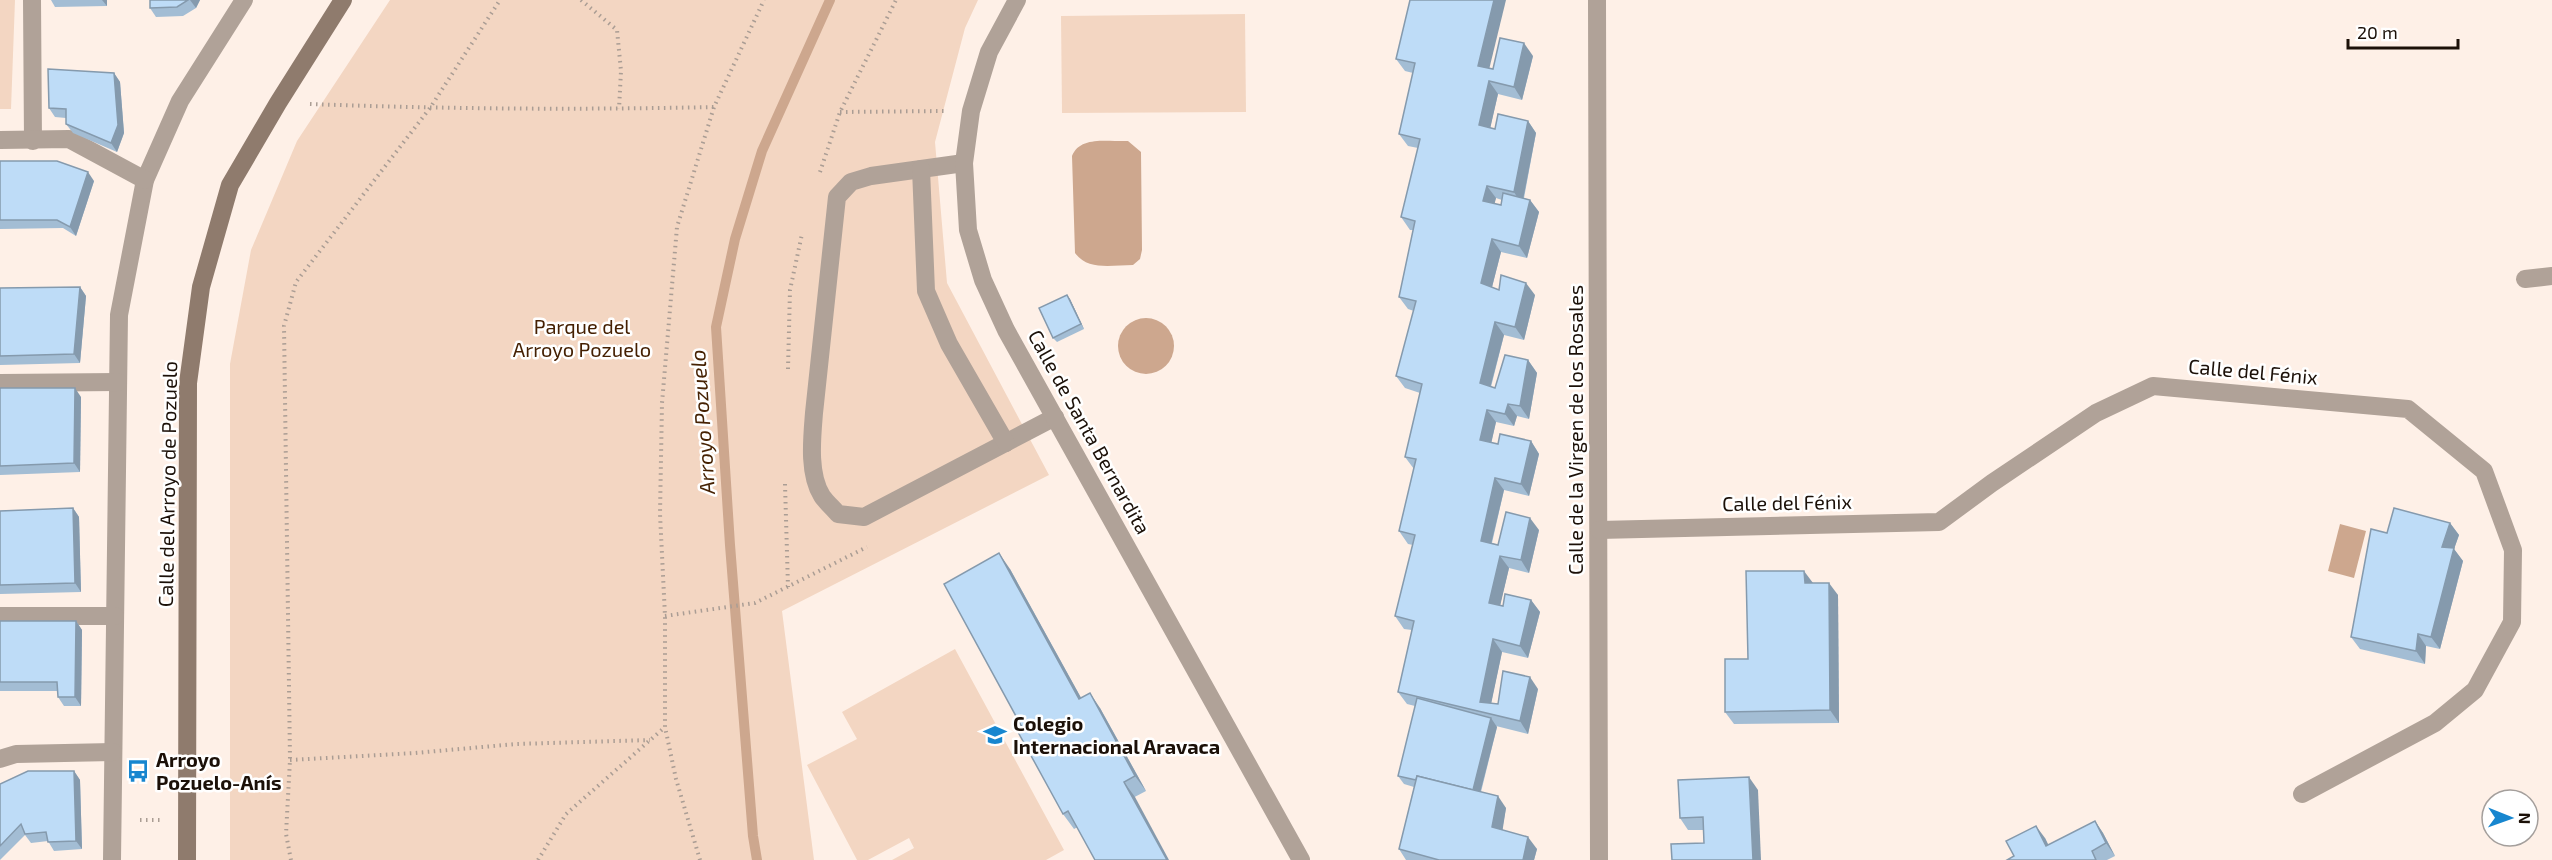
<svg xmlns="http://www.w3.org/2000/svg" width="2552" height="860" font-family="'Exo 2',sans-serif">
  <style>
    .green { fill: #f3d6c2 }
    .water { fill: #cda78e }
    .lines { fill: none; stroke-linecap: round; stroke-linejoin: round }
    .stream { stroke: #cda78e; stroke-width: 10 }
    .path { stroke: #aa9d94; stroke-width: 4; stroke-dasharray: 1.5 4.5; stroke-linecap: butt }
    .lane { stroke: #b0a298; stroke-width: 18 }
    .street { stroke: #b0a298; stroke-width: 18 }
    .secondary { stroke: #8f7b6d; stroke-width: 18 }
    .wall { fill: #a3bdd4; fill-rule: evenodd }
    .shaded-wall { fill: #859aad }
    .building { fill: #bedcf7; stroke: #859aad; stroke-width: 1.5 }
    .labels { text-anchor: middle; stroke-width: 5; stroke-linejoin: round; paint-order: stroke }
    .park-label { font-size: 20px; fill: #452002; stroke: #fff }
    .street-label { font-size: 20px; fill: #1b1008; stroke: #fff }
    .poi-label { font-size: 20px; font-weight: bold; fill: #1b1008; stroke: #fff; text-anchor: start }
    .water-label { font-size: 21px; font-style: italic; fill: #462203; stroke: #fff }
  </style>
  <rect width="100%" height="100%" fill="#fef0e7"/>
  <!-- green -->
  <g class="green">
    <path d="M0 0H15L11 109H0Z"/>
    <path d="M390 0H978L965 28 935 142 947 283 1049 475 782 611 814 860H230V364L251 250 297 141Z"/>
    <path d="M1245 14 1246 112 1062 113 1061 16Z"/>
    <path d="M955 649 1064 850 1046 860H892L914 848 909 838 868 860H857L807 765 857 739 842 712Z"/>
  </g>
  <!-- water -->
  <g class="water">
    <path d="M1128 141 1141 152 1142 250 1140 259 1133 265C1112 265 1088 271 1075 253L1072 156C1080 135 1110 142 1128 141Z"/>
    <circle cx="1146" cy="346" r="28"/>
    <path d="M2340 524 2366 531 2354 578 2328 571Z"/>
  </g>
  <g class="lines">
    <!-- stream -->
    <path class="stream" d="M757 860 753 836 730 545 716 327 735 239 762 151 830 0"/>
    <!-- path -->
    <g class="path">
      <path d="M581 0 617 30 621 71 619 109"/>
      <path d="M310 104C445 109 579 110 714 107"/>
      <path d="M840 112 944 111"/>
      <path d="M820 172 840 112 896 0"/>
      <path d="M788 369 790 290 802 234"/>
      <path d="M785 484 788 587"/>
      <path d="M665 616 755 603 867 547"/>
      <path d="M290 760 415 753 516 744 650 740"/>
      <path d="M140 820H160"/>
      <path d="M291 860 286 834 290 760 284 326 296 282 430 108 500 0"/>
      <path d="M538 860 566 814 665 727"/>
      <path d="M700 860 676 779 665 727V616L660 514 662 403 677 227 714 107 764 0"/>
    </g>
    <!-- lane -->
    <g class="lane">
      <path d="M964 163 871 176 851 182 837 197 814 413C812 438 808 474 822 496 826 502 833 508 838 514L864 517 1055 417"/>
      <path d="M921 169 926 291 949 344 1006 443"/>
      <path d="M112 860 119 315 145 180 180 101 244 0"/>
    </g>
    <!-- street -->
    <g class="street">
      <path d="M32 0 33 141"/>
      <path d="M1017 0 989 52 971 111 964 163 968 230 983 280 1006 330 1301 860"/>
      <path d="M1597 0 1599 860"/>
      <path d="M0 140 69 139 145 180"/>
      <path d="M2525 279 2552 276"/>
      <path d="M0 383 118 382"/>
      <path d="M1599 530 1939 522 1992 483 2096 413 2153 386 2408 409 2484 471 2513 550 2512 622 2475 690 2435 723 2302 794"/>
      <path d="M0 616H115"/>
      <path d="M0 759 16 754 113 752"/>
    </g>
    <!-- secondary -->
    <path class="secondary" d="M187 860 188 383 201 287 230 185 278 103 343 0"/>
  </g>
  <!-- wall -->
  <g class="wall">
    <path d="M51 0H107V6L55 7Z"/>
    <path d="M150 0H200L196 8 183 16 156 17 150 8Z"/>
    <path d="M1533 56 1522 100 1498 94 1490 128 1495 129 1528 121 1536 133 1524 198 1530 200 1539 212 1527 258 1501 252 1492 287 1499 290 1535 295 1524 340 1504 335 1491 387 1495 388 1528 360 1537 373 1529 419 1517 416 1514 426 1496 422 1491 443 1498 444 1531 441 1539 454 1529 496 1504 490 1492 543 1498 545 1539 530 1529 573 1509 568 1500 605 1503 606 1531 600 1540 612 1528 658 1502 652 1491 703 1498 704 1538 689 1528 734 1496 726 1497 727 1481 792 1506 808 1502 830 1537 849 1534 860H1406L1399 849 1414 787 1404 784 1398 776 1415 706 1407 704 1398 692 1412 630 1404 629 1395 616 1413 545 1408 544 1399 531 1414 469 1405 457 1420 393 1405 388 1396 376 1414 311 1408 309 1399 297 1413 230H1410L1401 217 1418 148 1408 146 1399 134 1413 73 1405 71 1396 59 1493 69ZM1496 198 1502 200 1501 205 1494 204Z"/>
    <path d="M114 73 120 82 124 133 117 152 73 133 66 124V118L55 117 49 108Z"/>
    <path d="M0 161 94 181 76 236 63 228 0 229Z"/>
    <path d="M80 287 86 296 80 363 0 365V288Z"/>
    <path d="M1067 295 1070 299 1084 329 1057 342 1053 338Z"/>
    <path d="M0 388 81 397 80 472 0 475Z"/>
    <path d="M73 508 79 517 81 592 0 594V511Z"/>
    <path d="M2450 523 2459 535 2454 549 2463 561 2440 649 2426 646 2425 664 2360 649 2351 637 2387 533Z"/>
    <path d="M1010 569 1081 698 1100 708 1146 791 1074 829 1063 814 1023 729Z"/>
    <path d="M1813 583 1838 595 1839 723 1734 724 1725 712 1748 659Z"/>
    <path d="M0 621H76L82 630 81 706H64L58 697V691H0Z"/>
    <path d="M74 771 80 780 82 849 54 851 48 841 31 843 25 835 0 860V784Z"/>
    <path d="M1758 790 1704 843 1703 830H1688L1680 818Z"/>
    <path d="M2095 821 2103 833 2115 856 2107 860H2007L2045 838 2048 845Z"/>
  </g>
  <!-- shaded-wall -->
  <g class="shaded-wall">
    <path d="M102 0H107V6Z"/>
    <path d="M190 0H200L196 8Z"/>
    <path d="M1494 0H1506L1487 78 1478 66Z"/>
    <path d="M1524 43 1533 56 1522 100 1514 87Z"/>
    <path d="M114 73 120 82 124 133 117 152 111 143Z"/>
    <path d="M1489 81 1498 94 1488 138 1479 125Z"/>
    <path d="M1528 121 1536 133 1522 205 1514 192Z"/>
    <path d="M88 172 94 181 76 236 70 227Z"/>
    <path d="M1487 186 1496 198 1492 214 1483 201Z"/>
    <path d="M1530 200 1539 212 1527 258 1519 246Z"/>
    <path d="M1492 239 1501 252 1490 295 1481 283Z"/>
    <path d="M1526 283 1535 295 1524 340 1515 327Z"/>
    <path d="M80 287 86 296 80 363 74 354Z"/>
    <path d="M1067 295 1070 299 1084 329 1081 324Z"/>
    <path d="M1495 322 1504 335 1488 396 1480 383Z"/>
    <path d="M1528 360 1537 373 1529 419 1520 406Z"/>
    <path d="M75 388 81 397 80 472 74 463Z"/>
    <path d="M1508 404 1517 416 1514 426 1505 414Z"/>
    <path d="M1487 410 1496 422 1489 453 1480 440Z"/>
    <path d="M1531 441 1539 454 1529 496 1521 484Z"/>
    <path d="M1495 478 1504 490 1489 553 1481 541Z"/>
    <path d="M73 508 79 517 81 592 75 583Z"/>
    <path d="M1530 518 1539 530 1529 573 1521 560Z"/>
    <path d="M2450 523 2459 535 2454 549 2463 561 2440 649 2431 637 2442 547Z"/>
    <path d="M999 553 1010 569 1090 714 1079 699Z"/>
    <path d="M1500 556 1509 568 1498 615 1489 603Z"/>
    <path d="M1804 571 1813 583H1805Z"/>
    <path d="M1829 583 1838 595 1839 723 1830 710Z"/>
    <path d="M1531 600 1540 612 1528 658 1520 646Z"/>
    <path d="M76 621 82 630 81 706 75 697Z"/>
    <path d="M2418 634 2426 646 2425 664 2416 651Z"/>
    <path d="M1493 639 1502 652 1489 714 1480 702Z"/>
    <path d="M1530 677 1538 689 1528 734 1520 721Z"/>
    <path d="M1090 693 1100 708 1146 791 1135 776Z"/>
    <path d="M1491 718 1497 727 1478 801 1472 793Z"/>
    <path d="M74 771 80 780 82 849 76 841Z"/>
    <path d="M1749 777 1758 790 1761 860H1753Z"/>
    <path d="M1124 782 1135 797 1169 860H1167Z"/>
    <path d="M1498 796 1506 808 1501 840 1492 827Z"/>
    <path d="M2095 821 2103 833 2115 856 2106 843Z"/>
    <path d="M2036 826 2045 838 2055 858 2046 846Z"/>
    <path d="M1528 837 1537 849 1534 860H1523Z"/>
  </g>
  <!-- building -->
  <g class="building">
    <path d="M150 0H188L177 7 150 8Z"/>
    <path d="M1410 0H1494L1478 66 1493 69 1500 38 1524 43 1514 87 1489 81 1479 125 1495 129 1498 114 1528 121 1514 192 1487 186 1483 201 1501 205 1503 193 1530 200 1519 246 1492 239 1481 283 1499 290 1501 275 1526 283 1515 327 1495 322 1480 383 1495 388 1505 355 1528 360 1520 406 1508 404 1505 414 1487 410 1480 440 1498 444 1500 434 1531 441 1521 484 1495 478 1481 541 1498 545 1506 512 1530 518 1521 560 1500 556 1489 603 1503 606 1505 594 1531 600 1520 646 1493 639 1480 702 1498 704 1503 671 1530 677 1520 721 1398 692 1414 621 1395 616 1415 535 1399 531 1416 459 1405 457 1422 384 1396 376 1416 301 1399 297 1415 221 1401 217 1420 139 1399 134 1415 63 1396 59Z"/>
    <path d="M48 69 114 73 118 125 111 143 66 124V109L49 108Z"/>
    <path d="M0 161H57L88 172 70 227 57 220H0Z"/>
    <path d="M80 287 74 354 0 356V288Z"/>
    <path d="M1067 295 1081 324 1053 338 1039 308Z"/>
    <path d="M0 388H75L74 463 0 466Z"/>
    <path d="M73 508 75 583 0 585V511Z"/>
    <path d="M2394 508 2450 523 2442 547 2454 548 2431 637 2418 634 2416 651 2351 637 2371 529 2387 533Z"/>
    <path d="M999 553 1079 699 1090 693 1135 776 1124 782 1167 860H1095L1068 811 1063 814 1018 732 1023 729 944 584Z"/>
    <path d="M1746 571H1804L1805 583H1829L1830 710 1725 712V659H1748Z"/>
    <path d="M0 621H76L75 697H58L57 682H0Z"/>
    <path d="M1417 698 1491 718 1473 790 1417 776 1416 780 1398 776Z"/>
    <path d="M28 771H74L76 841 48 842 46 832 25 834 21 824 0 846V784Z"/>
    <path d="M1417 776 1498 796 1492 827 1528 837 1523 860H1439L1399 849Z"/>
    <path d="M1749 777 1753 860H1672L1671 844 1704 843 1703 817 1680 818 1678 780Z"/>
    <path d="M2095 821 2106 843 2092 851 2096 860H2007L2014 856 2006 841 2036 826 2046 846Z"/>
  </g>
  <!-- icons -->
  <defs>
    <g id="school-bare" transform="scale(1.8)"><path d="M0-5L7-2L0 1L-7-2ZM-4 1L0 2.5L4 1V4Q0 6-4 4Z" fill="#1786cf" stroke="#fff" stroke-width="2.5" paint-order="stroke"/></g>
    <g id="bus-bare" transform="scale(1.8)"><path d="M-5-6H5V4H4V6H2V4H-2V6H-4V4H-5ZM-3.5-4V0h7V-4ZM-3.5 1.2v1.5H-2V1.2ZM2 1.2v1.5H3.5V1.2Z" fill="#1786cf" stroke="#fff" stroke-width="2.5" paint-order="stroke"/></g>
  </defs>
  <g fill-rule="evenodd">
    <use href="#school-bare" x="995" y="735"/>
    <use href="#bus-bare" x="138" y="771"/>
  </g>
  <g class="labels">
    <!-- park labels -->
    <g class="park-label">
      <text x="582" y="334">Parque del<tspan x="582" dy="23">Arroyo Pozuelo</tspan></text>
    </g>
    <!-- street labels -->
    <g class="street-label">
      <text transform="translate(2253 372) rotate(5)" y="7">Calle del Fénix</text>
      <text transform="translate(1576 430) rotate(-90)" y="7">Calle de la Virgen de los Rosales</text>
      <text transform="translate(1089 432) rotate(61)" y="7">Calle de Santa Bernardita</text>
      <text transform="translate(168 484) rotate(-89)" y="7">Calle del Arroyo de Pozuelo</text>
      <text transform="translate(1787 503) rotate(-1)" y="7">Calle del Fénix</text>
    </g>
    <!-- poi labels -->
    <g class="poi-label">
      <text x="1013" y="731">Colegio<tspan x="1013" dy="23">Internacional Aravaca</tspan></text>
      <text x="156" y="767">Arroyo<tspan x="156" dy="23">Pozuelo-Anís</tspan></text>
    </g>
    <!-- water labels -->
    <g class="water-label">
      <text transform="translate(703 422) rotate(-94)" y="7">Arroyo Pozuelo</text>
    </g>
  </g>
  <!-- north arrow -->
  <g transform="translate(2510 818) rotate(91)"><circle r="28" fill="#ffffff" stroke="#a49f9c" stroke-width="1.5"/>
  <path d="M0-4.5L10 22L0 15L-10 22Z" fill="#1786cf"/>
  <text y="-9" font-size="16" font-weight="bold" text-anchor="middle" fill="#1b1008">N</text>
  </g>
  <!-- scale -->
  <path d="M2348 39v9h110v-9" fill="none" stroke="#1b1008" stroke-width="3"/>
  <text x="2357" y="39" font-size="18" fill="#1b1008" stroke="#ffffff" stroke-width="4.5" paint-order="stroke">20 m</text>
</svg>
